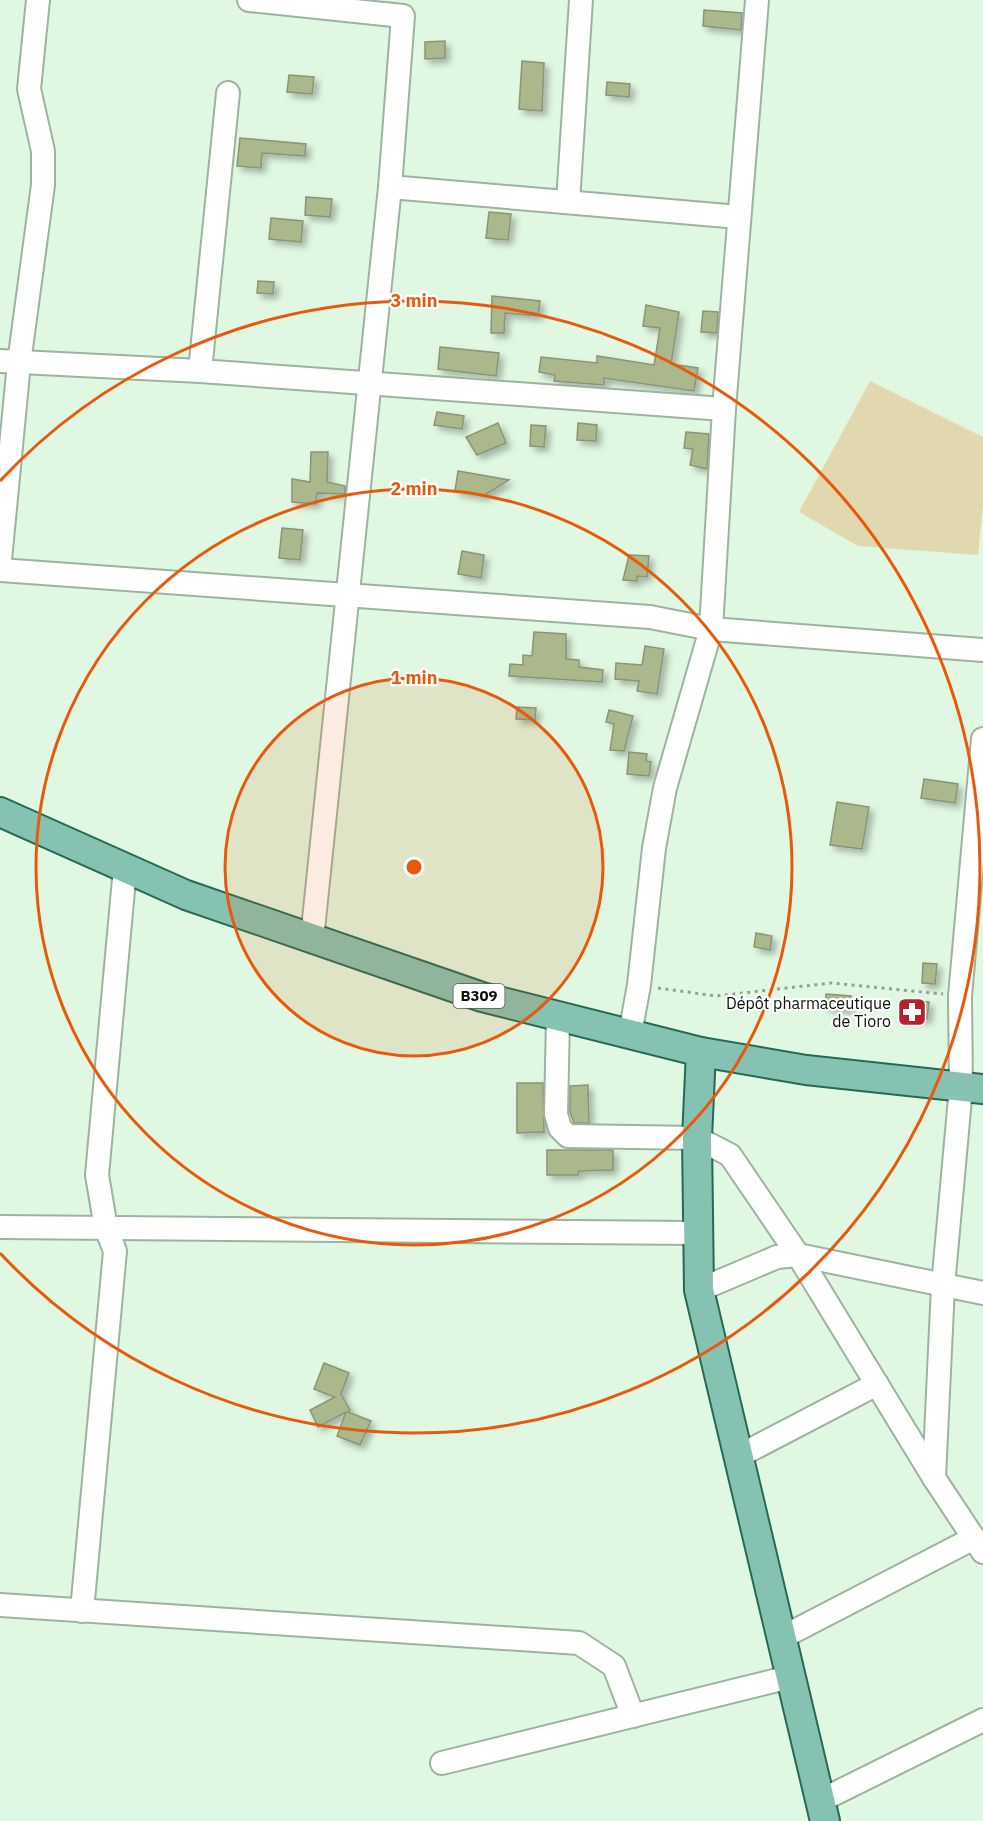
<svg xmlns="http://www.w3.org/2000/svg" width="983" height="1821" font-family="'IBM Plex Sans',sans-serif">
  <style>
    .green { fill: #e2d8af }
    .building { fill: #abb88b; stroke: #8b9379; stroke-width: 1.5; filter: url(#shadow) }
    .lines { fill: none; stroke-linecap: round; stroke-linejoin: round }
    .minor-casing { stroke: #9db39e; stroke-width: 26 }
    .major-casing { stroke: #266a54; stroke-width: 32 }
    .path { stroke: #90a290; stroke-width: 3; stroke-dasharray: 3 4.5; stroke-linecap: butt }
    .minor { stroke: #fff; stroke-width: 22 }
    .major { stroke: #86c2b1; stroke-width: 28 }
    .ring { fill: none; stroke: #e8590c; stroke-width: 3 }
    .labels { text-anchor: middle; stroke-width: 4.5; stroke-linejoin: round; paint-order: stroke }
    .shield { fill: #fff; stroke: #535853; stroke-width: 1.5 }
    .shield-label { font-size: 15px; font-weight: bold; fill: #091109 }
    .poi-label { font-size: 16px; fill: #091109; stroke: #fff; text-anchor: end }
    .centre { fill: #e8590c; stroke: #fff; stroke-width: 3 }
    .ring-label { font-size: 18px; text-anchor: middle; font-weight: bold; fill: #e8590c; stroke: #fff; stroke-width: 4.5; stroke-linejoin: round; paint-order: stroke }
  </style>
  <defs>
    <filter id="shadow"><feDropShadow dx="4.5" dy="4.5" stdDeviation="3" flood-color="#0004"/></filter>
  </defs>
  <rect width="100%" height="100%" fill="#e0f8e1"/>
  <!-- green -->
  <path class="green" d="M870 381 983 437V505L978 555 858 546 799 512Z"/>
  <!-- building -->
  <g class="building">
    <path d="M704 10 742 13 741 30 703 26Z"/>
    <path d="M445 41V58L425 59V42Z"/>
    <path d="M522 61 544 63 542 111 519 109Z"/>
    <path d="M289 75 314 77 312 94 287 92Z"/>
    <path d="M607 82 630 84 629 97 606 95Z"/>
    <path d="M240 138 306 144 305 156 262 153 261 168 237 166Z"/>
    <path d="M306 197 332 199 330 217 305 215Z"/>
    <path d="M489 212 511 214 508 240 486 238Z"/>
    <path d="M271 218 303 221 301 242 269 239Z"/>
    <path d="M258 281 274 282 273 294 257 293Z"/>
    <path d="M492 296 540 301 538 316 505 313 504 333H491Z"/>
    <path d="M646 305 679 312 671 364 698 368 694 391 604 378V385L554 381 555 375 539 372 541 357 597 363V356L654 365 660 328 643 326Z"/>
    <path d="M703 311 718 312 717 333 701 332Z"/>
    <path d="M440 347 499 353 496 376 438 369Z"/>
    <path d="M437 412 464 416 462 429 434 425Z"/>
    <path d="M498 423 506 443 477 455 466 437Z"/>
    <path d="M578 423 597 425 596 441 577 440Z"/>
    <path d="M531 425 546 426 544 447 530 446Z"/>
    <path d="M686 432 709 434 707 469 690 465 693 449 684 448Z"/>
    <path d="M311 452H328L327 482 345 486V494L317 493 316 504 292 502V479L310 482Z"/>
    <path d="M458 471 509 480 483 496 455 491Z"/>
    <path d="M282 528 303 530 300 560 279 558Z"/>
    <path d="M462 551 484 555 481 578 458 574Z"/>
    <path d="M629 555 649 556 647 577 637 576V581L623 580Z"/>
    <path d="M534 632 566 634V659L579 660V667L603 670 602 682 509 676 510 664 523 665V655L532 656Z"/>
    <path d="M645 646 664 649 657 694 637 691 639 681 615 679 616 663 642 665Z"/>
    <path d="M517 707 536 708 535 720 516 719Z"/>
    <path d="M609 710 633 716 624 751 610 750 614 724 606 722Z"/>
    <path d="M629 752 647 754 646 761 651 762 649 776 627 774Z"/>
    <path d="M924 779 958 784 955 803 921 798Z"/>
    <path d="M837 802 869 807 862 849 830 845Z"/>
    <path d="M756 933 772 936 770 950 754 947Z"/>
    <path d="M923 963 937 964 935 984 922 983Z"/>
    <path d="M826 994 851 996 850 1009 825 1007Z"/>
    <path d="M902 1000 929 1002 927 1019 900 1017Z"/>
    <path d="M517 1083H543L544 1132 517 1133Z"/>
    <path d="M588 1085 589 1123H574L570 1112V1086Z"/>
    <path d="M547 1150H613V1170L579 1171 578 1175H547Z"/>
    <path d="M324 1363 349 1373 341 1394 350 1410 348 1412 371 1421 360 1445 337 1436 346 1412 318 1427 310 1410 335 1397 314 1389Z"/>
  </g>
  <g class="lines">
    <!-- minor casing -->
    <g class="minor-casing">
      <g id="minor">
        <path d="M249 0 403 16 390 187 312 939"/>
        <path d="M390 187 739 217"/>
        <path d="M568 202 581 0"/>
        <path d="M0 361 200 371 724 409"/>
        <path d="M200 371 228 93"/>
        <path d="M0 560 19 363 43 185V151L29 89 38 0"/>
        <path d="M0 570 650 617 711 629 983 650"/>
        <path d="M558 1016 556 1114 560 1128 568 1136 697 1138 730 1155 798 1255 934 1478 983 1552"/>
        <path d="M630 1034 639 985 654 848 665 788 711 629 724 409 757 0"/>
        <path d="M0 1227 696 1233"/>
        <path d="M699 1290 777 1257 798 1255 983 1293"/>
        <path d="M737 1457 877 1384"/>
        <path d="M934 1478 943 1286 961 1087 960 996 983 739"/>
        <path d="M0 1605 579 1643 614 1666 633 1716"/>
        <path d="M82 1611 115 1251 106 1228 97 1175 125 868"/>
        <path d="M781 1638 974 1538"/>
        <path d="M442 1763 790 1677"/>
        <path d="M820 1801 983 1720"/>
      </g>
    </g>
    <!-- major casing -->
    <g class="major-casing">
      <g id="major">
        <path d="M0 812 186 895 482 997 701 1052 806 1070 983 1089"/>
        <path d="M701 1052 697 1138 699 1290 825 1821"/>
      </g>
    </g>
    <!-- path -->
    <path class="path" d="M658 988 716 996 831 983 943 994"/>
    <!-- minor -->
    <use href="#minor" class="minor"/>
    <!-- major -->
    <use href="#major" class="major"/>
  </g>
  <!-- distance rings -->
  <circle cx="414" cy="867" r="189" fill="#e8590c" fill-opacity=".12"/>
  <g class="ring">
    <circle cx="414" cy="867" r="189"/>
    <circle cx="414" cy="867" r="378"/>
    <path d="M0 481A566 566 0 1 1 0 1253"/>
  </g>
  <!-- icons -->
  <defs>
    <g id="pharmacy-square" transform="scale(1.5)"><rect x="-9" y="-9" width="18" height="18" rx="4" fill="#b3212c" stroke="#fff"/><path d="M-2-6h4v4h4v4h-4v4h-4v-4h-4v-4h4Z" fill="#fff"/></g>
  </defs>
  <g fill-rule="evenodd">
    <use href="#pharmacy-square" x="912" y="1012"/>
  </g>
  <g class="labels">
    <!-- shield labels -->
    <rect class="shield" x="453.5" y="984" width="51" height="24" rx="4.5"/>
    <g class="shield-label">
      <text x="479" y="1001">B309</text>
    </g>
    <!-- poi labels -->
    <g class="poi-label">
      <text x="891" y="1009">Dépôt pharmaceutique<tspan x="891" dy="18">de Tioro</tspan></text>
    </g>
  </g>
  <circle cx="414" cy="867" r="9" class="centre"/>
  <g class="ring-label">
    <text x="414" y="307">3 min</text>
    <text x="414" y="495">2 min</text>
    <text x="414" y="684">1 min</text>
  </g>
</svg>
